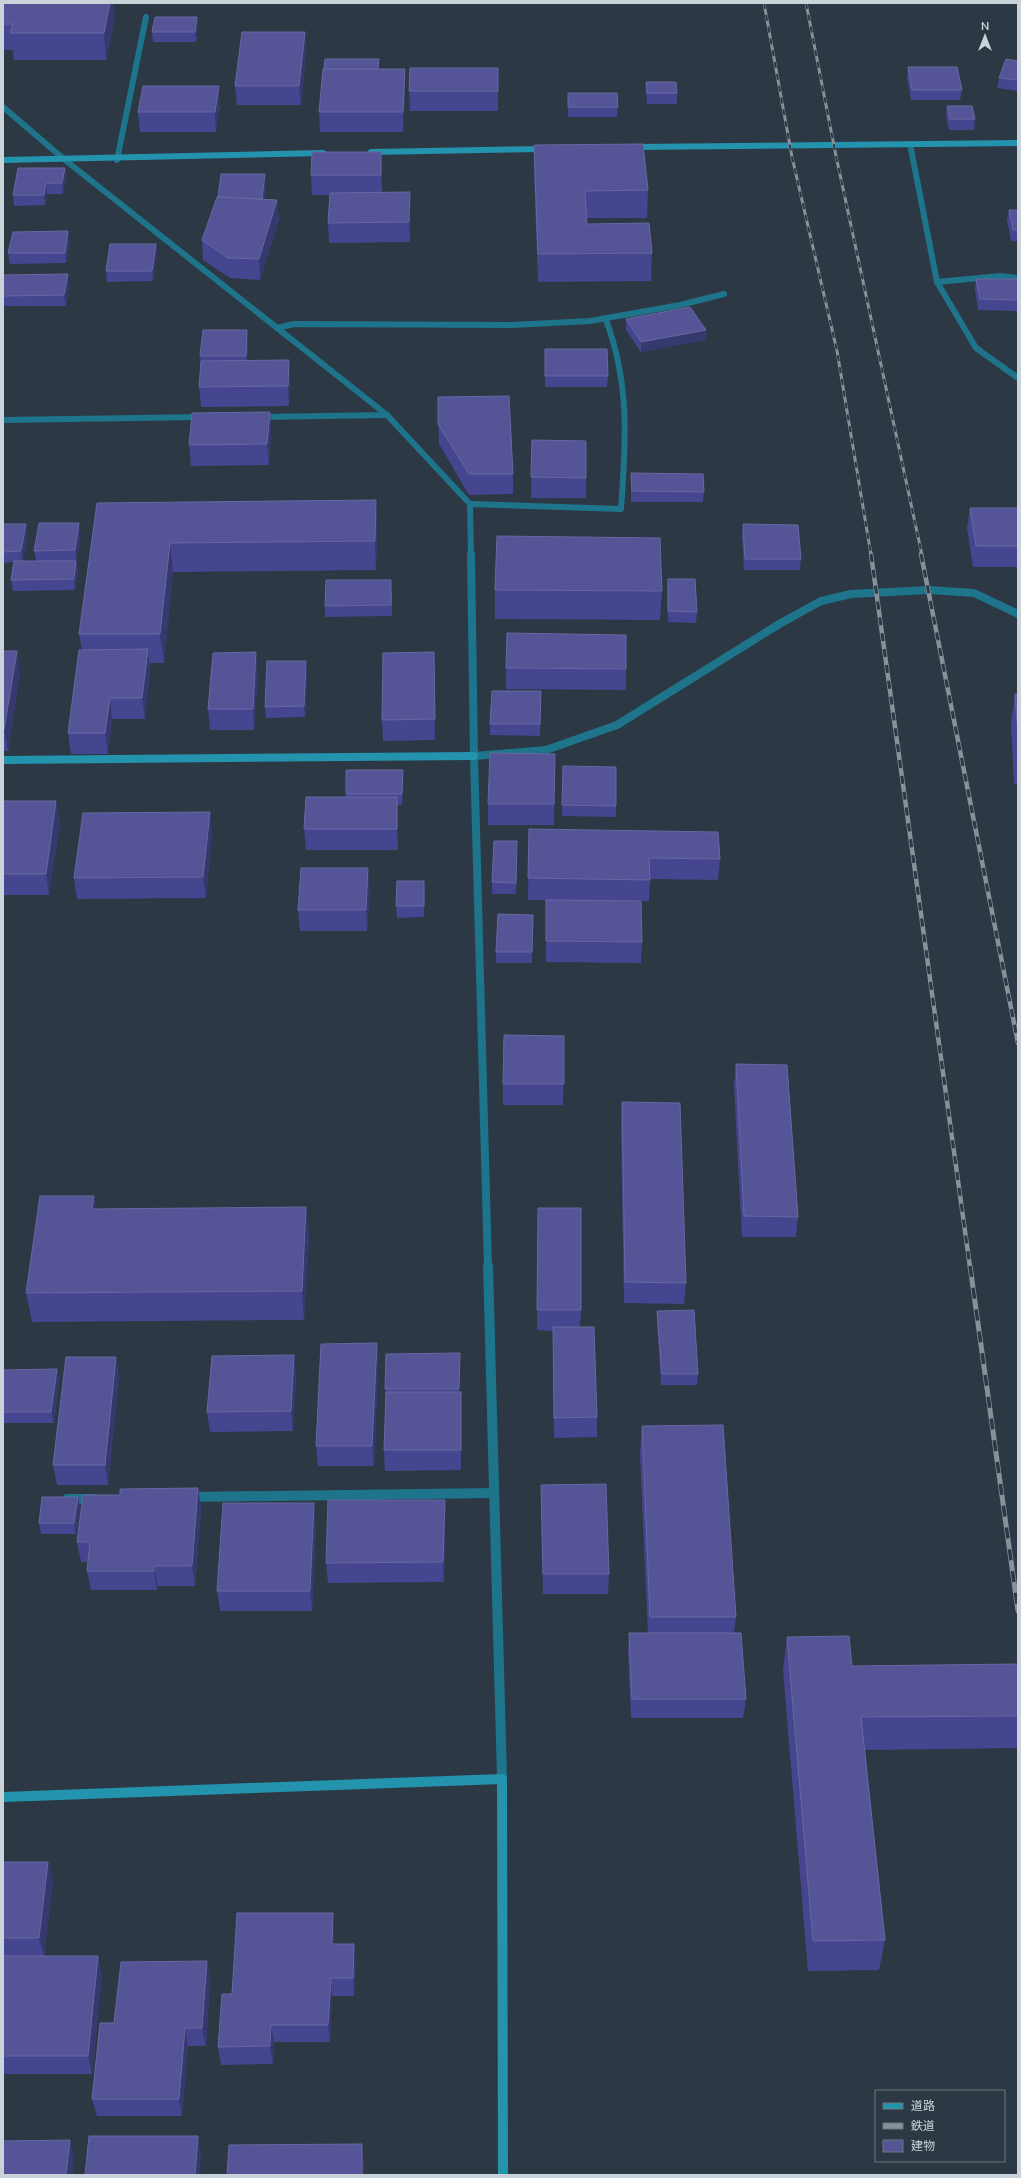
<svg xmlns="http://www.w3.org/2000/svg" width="1021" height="2178" font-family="'Nunito Sans','Noto Sans JP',sans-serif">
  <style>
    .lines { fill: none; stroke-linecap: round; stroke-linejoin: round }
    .street-far2 { stroke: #1e748a; stroke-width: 6 }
    .street-far1 { stroke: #1e748a; stroke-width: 8 }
    .street { stroke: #1e748a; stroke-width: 10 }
    .secondary-far2 { stroke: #2393ae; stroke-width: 6 }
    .secondary-far1 { stroke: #2393ae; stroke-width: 8 }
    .secondary { stroke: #2393ae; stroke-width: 10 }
    .rail-far2-casing { stroke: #87919a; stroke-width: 3 }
    .rail-far1-casing { stroke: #87919a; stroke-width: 4.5 }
    .rail-casing { stroke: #87919a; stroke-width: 5 }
    .rail-far2 { stroke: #2c3844; stroke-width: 2; stroke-dasharray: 6; stroke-linecap: butt }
    .rail-far1 { stroke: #2c3844; stroke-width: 3; stroke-dasharray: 8; stroke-linecap: butt }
    .rail { stroke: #2c3844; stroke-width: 3.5; stroke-dasharray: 11; stroke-linecap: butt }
    .wall { fill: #46458f }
    .shaded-wall { fill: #36396d }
    .building { fill: #545497; stroke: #6768a1 }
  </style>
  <rect width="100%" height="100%" fill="#2c3844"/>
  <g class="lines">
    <!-- street-far2 -->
    <g class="street-far2">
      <path d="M3 107 65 160 387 415 470 504 471 555"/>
      <path d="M910 144 937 282 976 348 1018 378"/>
      <path d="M117 160 146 17"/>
      <path d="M937 282 1000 276 1018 278"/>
      <path d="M277 328 294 324 512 325 590 321 680 305 724 294"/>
      <path d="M260 417 387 415"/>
      <path d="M3 420 202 417"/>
      <path d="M470 504 621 509C626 442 630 384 606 320"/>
    </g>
    <!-- street-far1 -->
    <g class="street-far1">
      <path d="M471 554 474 756 488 1267"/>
      <path d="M474 756 546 750 617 725 781 623 821 601 851 594 929 590 974 593 1018 614"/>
    </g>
    <!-- street -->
    <g class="street">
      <path d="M488 1266 502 1779"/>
      <path d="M189 1497 494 1493"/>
      <path d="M67 1499H93"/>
    </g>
    <!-- secondary-far2 -->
    <g class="secondary-far2">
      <path d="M633 147 1018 143"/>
      <path d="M371 152 543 149"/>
      <path d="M3 160 323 153"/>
    </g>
    <!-- secondary-far1 -->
    <path class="secondary-far1" d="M3 760 474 756"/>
    <!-- secondary -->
    <path class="secondary" d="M3 1797 502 1779 503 2175"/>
    <!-- rail-far2 casing -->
    <g class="rail-far2-casing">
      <g id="rail-far2">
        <path d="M764 3 792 157 837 351 871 555"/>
        <path d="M806 3 836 156 922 555"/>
      </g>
    </g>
    <!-- rail-far1 casing -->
    <g class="rail-far1-casing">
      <g id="rail-far1">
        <path d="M871 554 970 1267"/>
        <path d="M921 554 1018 1043"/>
      </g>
    </g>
    <!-- rail casing -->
    <g class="rail-casing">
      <path id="rail" d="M970 1266 1018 1611"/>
    </g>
    <!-- rail-far2 -->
    <use href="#rail-far2" class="rail-far2"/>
    <!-- rail-far1 -->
    <use href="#rail-far1" class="rail-far1"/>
    <!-- rail -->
    <use href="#rail" class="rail"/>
  </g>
  <!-- wall -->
  <g class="wall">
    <path d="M3 3 115 18 106 60H14L13 50H3Z"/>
    <path d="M197 17 198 27 196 42H153L152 32Z"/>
    <path d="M305 32 306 51 301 105H237L235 86Z"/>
    <path d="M1018 61V91L997 88 999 78Z"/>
    <path d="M908 67 962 90 960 100H911L907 78Z"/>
    <path d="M498 68V111H410L409 91Z"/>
    <path d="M379 69 405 89 403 132H320L319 112Z"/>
    <path d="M646 82 677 93V104H647L646 92Z"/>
    <path d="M568 93 618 107 617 117H568Z"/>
    <path d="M220 105 216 132H140L138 112Z"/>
    <path d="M947 106 975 119 974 130H949L946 116Z"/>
    <path d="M534 145 648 190 647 218H586L587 224 652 253 651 281 538 282 534 173Z"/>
    <path d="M65 168 66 178 63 194H47L45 205 14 206 13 195Z"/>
    <path d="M382 172V192L410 212V242L329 243 328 223 330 195H312L311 175Z"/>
    <path d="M266 185 264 199 277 200 279 220 260 280 230 278 203 260 202 240Z"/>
    <path d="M1009 210H1018V241H1011L1007 220Z"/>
    <path d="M70 242 66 263 10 264 8 253Z"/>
    <path d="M156 244 157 254 153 281 107 282 106 271Z"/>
    <path d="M3 275 69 285 66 306H3Z"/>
    <path d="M976 279H1018V311L978 310 975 289Z"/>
    <path d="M626 319 706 330 705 340 641 352 626 330Z"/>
    <path d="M248 341 247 361 290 381 289 406 201 407 199 387 201 367 200 356Z"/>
    <path d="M545 349 608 376 607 387H545Z"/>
    <path d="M438 397 513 474V494L469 495 439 444Z"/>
    <path d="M270 412 271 432 269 465 191 466 189 445Z"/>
    <path d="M532 440 586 478V498H531Z"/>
    <path d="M631 473 704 492 703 502H631Z"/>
    <path d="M376 500 377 529 376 570 173 572 164 663H150V670L145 719H112L108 754H71L68 733 82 650 79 634 97 503Z"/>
    <path d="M970 508H1018V567H973L967 528Z"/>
    <path d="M3 524 28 535 23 561H36L34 551 81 534 76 561 78 572 75 590 13 591 11 580 14 562 3 563Z"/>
    <path d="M743 524 801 559 800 570H744L742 535Z"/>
    <path d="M668 579 697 612 696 623 668 622 667 590Z"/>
    <path d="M495 590 662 591 660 620 495 619Z"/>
    <path d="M392 591V616L325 617V606Z"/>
    <path d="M3 651 20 672 8 751H3Z"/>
    <path d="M434 652 435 740 383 741 382 720Z"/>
    <path d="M506 668 626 669V690L506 689Z"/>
    <path d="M307 672 305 717 266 718 265 707Z"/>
    <path d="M258 673 254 730H210L208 709Z"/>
    <path d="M541 691 540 736 490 735V724Z"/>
    <path d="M1015 694H1018V784H1014L1011 724Z"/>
    <path d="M555 754 554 825H488V804Z"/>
    <path d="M563 766 616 806V817L562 816Z"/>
    <path d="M403 770V781L402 805H398V850H306L304 829 346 797V794Z"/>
    <path d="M3 801H56L60 822 49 895H3Z"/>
    <path d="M529 829 720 859 718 880 650 879 649 901 528 900Z"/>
    <path d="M212 833 206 898 77 899 74 878Z"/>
    <path d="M517 852 516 894H492V882Z"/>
    <path d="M424 881V917L397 918 396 906Z"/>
    <path d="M370 889 367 931H300L298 910Z"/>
    <path d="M546 900 642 942 641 963 546 962Z"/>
    <path d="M533 915 532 963H496V952Z"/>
    <path d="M564 1036 563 1105H503V1084Z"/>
    <path d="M736 1064 798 1217 796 1237H742L734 1085Z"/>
    <path d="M622 1102 686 1283 684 1304 624 1303 621 1123Z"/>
    <path d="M306 1207 309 1236 304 1320 32 1322 26 1293 96 1209Z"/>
    <path d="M538 1208 581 1310 580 1327 597 1417V1437L554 1438 553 1331 537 1330Z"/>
    <path d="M657 1311 698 1374 697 1385H661L657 1322Z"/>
    <path d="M377 1343 378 1364 374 1466H318L316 1446Z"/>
    <path d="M460 1353 459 1392H461V1470L385 1471 384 1450 386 1400 385 1389Z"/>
    <path d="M294 1355 296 1376 293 1431 210 1432 207 1412Z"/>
    <path d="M116 1357 119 1378 108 1485H57L53 1465Z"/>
    <path d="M57 1369 59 1380 54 1423H3V1370Z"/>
    <path d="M642 1426 736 1617 734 1633 746 1699 743 1718H631L628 1653 629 1633H648L640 1454Z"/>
    <path d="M541 1485 609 1574 608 1594H543L541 1505Z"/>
    <path d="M198 1488 201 1509 195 1586H158L157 1590H91L87 1571 88 1562H81L77 1542 120 1495Z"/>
    <path d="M78 1497 80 1508 76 1534H41L39 1523Z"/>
    <path d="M445 1500V1520L444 1582 328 1583 326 1563Z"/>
    <path d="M316 1523 312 1611H220L217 1591Z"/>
    <path d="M787 1637 852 1666 1018 1664V1748L865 1750 885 1940 879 1970 808 1971 783 1670Z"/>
    <path d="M3 1862H48L53 1880 44 1956H3Z"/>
    <path d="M334 1932V1944L356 1962 354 1996H332L330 2042H274L273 2064 221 2065 218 2047 232 1994Z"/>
    <path d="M3 1956H98L102 1975 92 2074H3Z"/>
    <path d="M210 1979 206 2046H188L182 2116H97L92 2099 114 2023Z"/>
  </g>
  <!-- shaded-wall -->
  <g class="shaded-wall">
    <path d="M110 3H113L115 18 106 60 104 33Z"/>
    <path d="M197 17 198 27 196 42 195 32Z"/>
    <path d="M305 32 306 51 301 105 299 86Z"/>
    <path d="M405 69V89L403 132V112Z"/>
    <path d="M219 86 220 105 216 132 215 112Z"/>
    <path d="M381 152 382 172 381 194Z"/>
    <path d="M65 168 66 178 63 194 62 183Z"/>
    <path d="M265 174 266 185 263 214 262 203Z"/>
    <path d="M46 183 47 194 45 205 44 195Z"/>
    <path d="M410 192V242L409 222Z"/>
    <path d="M277 200 279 220 260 280 259 259Z"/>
    <path d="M68 231 70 242 66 263 65 253Z"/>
    <path d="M156 244 157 254 153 281 152 271Z"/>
    <path d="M68 274 69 285 66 306 64 295Z"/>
    <path d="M247 330 248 341 246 366V356Z"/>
    <path d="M706 330 705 340 641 352V342Z"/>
    <path d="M289 360 290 381 289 406 288 386Z"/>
    <path d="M270 412 271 432 269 465 267 444Z"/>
    <path d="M376 500 377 529 376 570 375 541Z"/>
    <path d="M79 523 81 534 77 561 75 550Z"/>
    <path d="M26 524 28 535 23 562 21 551Z"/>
    <path d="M170 543 173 572 164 663 160 634Z"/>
    <path d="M76 561 78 572 75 590 74 579Z"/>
    <path d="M148 649 150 670 145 719 142 698Z"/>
    <path d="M17 651 20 672 8 751 4 730Z"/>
    <path d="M256 652 258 673 254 730 253 709Z"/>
    <path d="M434 652 435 673V740V719Z"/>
    <path d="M306 661 307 672 305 717 304 706Z"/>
    <path d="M110 698 112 719 108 754 105 733Z"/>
    <path d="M403 770V781L402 805V794Z"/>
    <path d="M397 797 398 818V850L397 829Z"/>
    <path d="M56 801 60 822 49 895 46 874Z"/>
    <path d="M210 812 212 833 206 898 203 877Z"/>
    <path d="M368 868 370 889 367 931 366 910Z"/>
    <path d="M424 881 425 892 424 917Z"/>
    <path d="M94 1196 98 1225 92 1209Z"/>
    <path d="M306 1207 309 1236 304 1320 302 1291Z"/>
    <path d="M377 1343 378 1364 374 1466 372 1446Z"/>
    <path d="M294 1355 296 1376 293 1431 291 1411Z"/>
    <path d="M116 1357 119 1378 108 1485 105 1465Z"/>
    <path d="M57 1369 59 1380 54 1423 51 1412Z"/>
    <path d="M198 1488 201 1509 195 1586 192 1566Z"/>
    <path d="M78 1497 80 1508 76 1534 74 1523Z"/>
    <path d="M445 1500V1520L444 1582 443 1562Z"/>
    <path d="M314 1503 316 1523 312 1611 310 1591Z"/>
    <path d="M154 1566 158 1586 157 1590 154 1571Z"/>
    <path d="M48 1862 53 1880 44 1956 39 1938Z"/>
    <path d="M333 1913 334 1932V1962L332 1944Z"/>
    <path d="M354 1944 356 1962 354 1996 353 1978Z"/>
    <path d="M98 1956 102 1975 92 2074 88 2056Z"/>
    <path d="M207 1961 210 1979 206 2046 202 2028Z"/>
    <path d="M331 1978 332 1996 330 2042 328 2025Z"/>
    <path d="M271 2025 274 2042 273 2064 270 2046Z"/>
    <path d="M185 2028 188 2046 182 2116 179 2099Z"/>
    <path d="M198 2136 201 2153 200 2175H195Z"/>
    <path d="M70 2140 74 2157 73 2175H66Z"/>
    <path d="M362 2144 364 2161V2175H362Z"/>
  </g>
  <!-- building -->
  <g class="building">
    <path d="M3 3H110L104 33H10L13 24H3Z"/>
    <path d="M155 17H197L195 32H152Z"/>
    <path d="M242 32H305L299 86H235Z"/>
    <path d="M325 59H379L378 69H324Z"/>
    <path d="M1006 59 1018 61V80L999 78Z"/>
    <path d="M908 67H957L962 90H912Z"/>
    <path d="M410 68H498V91H409Z"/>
    <path d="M323 69H405L403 112H319Z"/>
    <path d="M646 82H676L677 93H647Z"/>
    <path d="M143 86H219L215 112H138Z"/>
    <path d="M568 93H617L618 107H568Z"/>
    <path d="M947 106H972L975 119H950Z"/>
    <path d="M643 144 648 190 585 191 587 224 649 223 652 253 538 254 534 145Z"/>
    <path d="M312 152H381V175H311Z"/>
    <path d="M18 168H65L62 183H46L44 195H13Z"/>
    <path d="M221 174H265L262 199 218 197Z"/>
    <path d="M410 192 409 222 328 223 330 193Z"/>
    <path d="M217 197 277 200 259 259 228 258 202 240Z"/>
    <path d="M1009 210H1018V230H1013Z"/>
    <path d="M68 231 65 253H8L13 232Z"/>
    <path d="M110 244H156L152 271H106Z"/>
    <path d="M68 274 64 295 3 296V275Z"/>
    <path d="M976 279H1018V300L980 299Z"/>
    <path d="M690 307 706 330 641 342 626 319Z"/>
    <path d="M203 330H247L246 356H200Z"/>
    <path d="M545 349H607L608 376H545Z"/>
    <path d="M289 360 288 386 199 387 201 361Z"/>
    <path d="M509 396 513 474H469L438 424V397Z"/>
    <path d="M270 412 267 444 189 445 192 413Z"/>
    <path d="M532 440 586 441V478L531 477Z"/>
    <path d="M631 473 703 474 704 492 632 491Z"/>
    <path d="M376 500 375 541 170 543 160 634H79L97 503Z"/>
    <path d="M970 508H1018V546H976Z"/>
    <path d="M39 523H79L75 550 34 551Z"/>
    <path d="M3 524H26L21 551 3 552Z"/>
    <path d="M743 524 798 525 801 559H745Z"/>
    <path d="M497 536 660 538 662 591 495 590Z"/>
    <path d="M14 561H76L74 579 11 580Z"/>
    <path d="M668 579H695L697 612 668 611Z"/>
    <path d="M326 580H391V605L325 606Z"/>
    <path d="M507 633 626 635V669L506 668Z"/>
    <path d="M148 649 142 698H110L105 733H68L79 650Z"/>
    <path d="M3 651H17L4 730H3Z"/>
    <path d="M256 652 253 709H208L213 653Z"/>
    <path d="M434 652 435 719 382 720 383 653Z"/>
    <path d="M267 661H306L304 706 265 707Z"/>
    <path d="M492 691H541L540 724H490Z"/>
    <path d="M1015 694H1018V734Z"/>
    <path d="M490 753 555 754 554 804H488Z"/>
    <path d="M563 766 616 767V806L562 805Z"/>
    <path d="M346 770H403L402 794H346Z"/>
    <path d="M306 797H397V829H304Z"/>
    <path d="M3 801H56L46 874H3Z"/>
    <path d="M210 812 203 877 74 878 83 813Z"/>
    <path d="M529 829 718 832 720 859 649 858 650 880 528 878Z"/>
    <path d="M494 841H517L516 883 492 882Z"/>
    <path d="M301 868H368L366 910H298Z"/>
    <path d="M397 881H424V906H396Z"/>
    <path d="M546 900 641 901 642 942 546 941Z"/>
    <path d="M498 914 533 915 532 952H496Z"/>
    <path d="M504 1035 564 1036V1084H503Z"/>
    <path d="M736 1064 787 1065 798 1217 744 1216Z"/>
    <path d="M622 1102 680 1103 686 1283 625 1282Z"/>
    <path d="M40 1196H94L92 1209 306 1207 302 1291 26 1293Z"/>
    <path d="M538 1208H581V1310H537Z"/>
    <path d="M694 1310 698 1374H662L657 1311Z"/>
    <path d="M553 1327H594L597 1417 554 1418Z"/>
    <path d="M377 1343 372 1446H316L321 1344Z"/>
    <path d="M460 1353 459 1389H385L386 1354Z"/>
    <path d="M294 1355 291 1411 207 1412 212 1356Z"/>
    <path d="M66 1357H116L105 1465H53Z"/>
    <path d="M57 1369 51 1412H3V1370Z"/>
    <path d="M386 1392H461V1450H384Z"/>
    <path d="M723 1425 736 1617H650L642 1426Z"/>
    <path d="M606 1484 609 1574H543L541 1485Z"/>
    <path d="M198 1488 192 1566H154V1571H87L90 1542H77L83 1495H120V1489Z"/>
    <path d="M42 1497H78L74 1523H39Z"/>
    <path d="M328 1500H445L443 1562 326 1563Z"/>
    <path d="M223 1503H314L310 1591H217Z"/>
    <path d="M629 1633H741L746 1699H632Z"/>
    <path d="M849 1636 852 1666 1018 1664V1716L861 1717 885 1940 813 1941 787 1637Z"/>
    <path d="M3 1862H48L39 1938H3Z"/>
    <path d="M237 1913H333L332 1944H354L353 1978H331L328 2025H271L270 2046 218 2047 222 1994H232Z"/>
    <path d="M3 1956H98L88 2056H3Z"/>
    <path d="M207 1961 202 2028H185L179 2099H92L100 2023H114L121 1962Z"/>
    <path d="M89 2136H198L195 2175H85Z"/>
    <path d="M70 2140 66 2175H3V2141Z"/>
    <path d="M362 2144V2175H227L229 2145Z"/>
  </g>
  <!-- border -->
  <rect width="1021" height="2178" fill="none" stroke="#cbd3da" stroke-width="8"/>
  <!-- legend -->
  <rect x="875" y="2090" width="130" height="72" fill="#2c3844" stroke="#6c7680"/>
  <rect x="883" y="2103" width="20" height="6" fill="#2393ae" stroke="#6c7680"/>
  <text x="911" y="2110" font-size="12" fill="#cbd3da">道路</text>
  <rect x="883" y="2123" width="20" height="6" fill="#87919a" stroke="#6c7680"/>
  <text x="911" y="2130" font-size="12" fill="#cbd3da">鉄道</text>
  <rect x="883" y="2140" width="20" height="12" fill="#545497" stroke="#6c7680"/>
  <text x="911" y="2150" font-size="12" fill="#cbd3da">建物</text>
  <!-- north arrow -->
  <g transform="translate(985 36)" stroke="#2c3844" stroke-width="3" paint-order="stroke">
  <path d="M0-3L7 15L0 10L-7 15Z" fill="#cbd3da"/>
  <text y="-6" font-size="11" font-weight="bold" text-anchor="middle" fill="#cbd3da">N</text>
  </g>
</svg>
